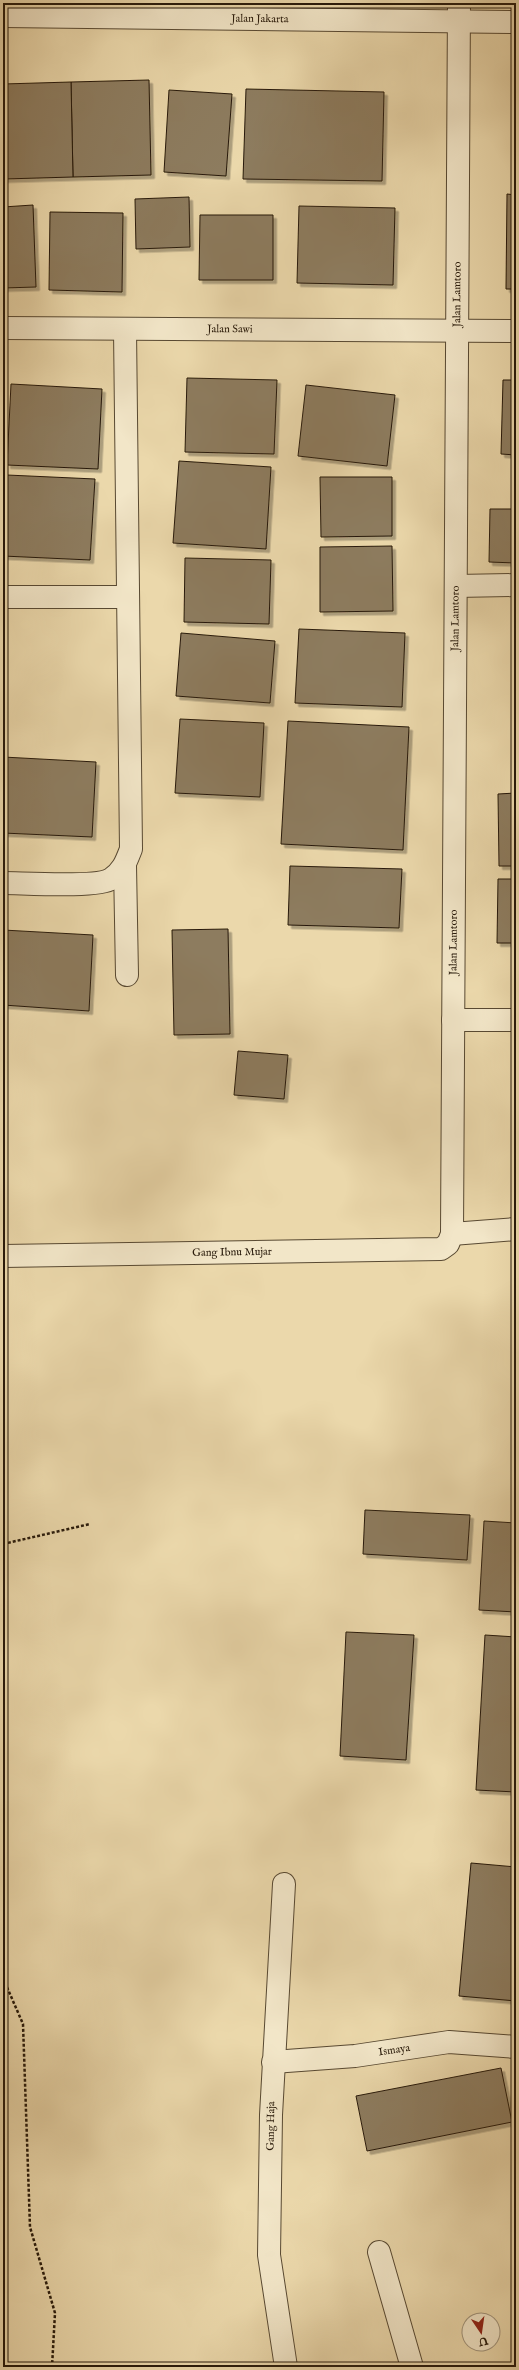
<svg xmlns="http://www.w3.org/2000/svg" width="519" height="2370" font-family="'IM FELL English',serif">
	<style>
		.building { fill: #8d7c5e; stroke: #27190a; filter: url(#shadow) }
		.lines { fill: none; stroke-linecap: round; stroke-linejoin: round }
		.minor-casing { stroke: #584932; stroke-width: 24 }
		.path { stroke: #27190a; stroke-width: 2.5; stroke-dasharray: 3 2; stroke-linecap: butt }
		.minor { stroke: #f2e6c8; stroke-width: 22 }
		.labels { text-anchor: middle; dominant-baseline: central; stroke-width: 3; stroke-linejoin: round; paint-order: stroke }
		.street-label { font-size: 11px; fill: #27190a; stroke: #f2e6c8 }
	</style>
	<defs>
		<filter id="shadow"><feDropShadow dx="3.5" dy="3.5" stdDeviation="0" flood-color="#0004"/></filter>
	</defs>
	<rect width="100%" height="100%" fill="#ebd8ab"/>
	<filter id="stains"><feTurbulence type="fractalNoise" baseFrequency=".005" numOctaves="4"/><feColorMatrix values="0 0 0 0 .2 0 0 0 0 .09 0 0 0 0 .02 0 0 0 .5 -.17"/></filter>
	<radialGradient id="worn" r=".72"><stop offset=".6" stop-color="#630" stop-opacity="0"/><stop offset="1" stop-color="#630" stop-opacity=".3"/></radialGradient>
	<!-- building -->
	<g class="building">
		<path d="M149,80l2,95 -78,2 -2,-95z"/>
		<path d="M71,82l2,95 -69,2 -1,-95z"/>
		<path d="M246,89l138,3 -2,89 -139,-2z"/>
		<path d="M169,90l63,4 -6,82 -62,-4z"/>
		<path d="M507,194l9,1v94h-10z"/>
		<path d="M189,197l1,50 -54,2 -1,-50z"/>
		<path d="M33,205l3,82 -33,1v-81z"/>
		<path d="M299,206l96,2 -2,77 -96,-2z"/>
		<path d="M50,212l73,1 -1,79 -73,-2z"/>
		<path d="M200,215h73v65h-74z"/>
		<path d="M187,378l90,2 -3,74 -89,-2z"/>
		<path d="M503,380h13v75l-15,-1z"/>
		<path d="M11,384l91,5 -4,80 -91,-4z"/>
		<path d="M306,385l89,10 -8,71 -89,-10z"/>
		<path d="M179,461l92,6 -5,82 -93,-6z"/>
		<path d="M7,475l88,4 -5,81 -87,-4z"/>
		<path d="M320,477h72v59l-71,1z"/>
		<path d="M490,509h26v54l-27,-1z"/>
		<path d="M392,546l1,65 -73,1v-65z"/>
		<path d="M185,558l86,2 -2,64 -85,-2z"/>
		<path d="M513,625h3v73h-2z"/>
		<path d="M299,629l106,4 -3,74 -107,-4z"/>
		<path d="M181,633l94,8 -5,62 -94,-7z"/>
		<path d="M180,719l84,4 -4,74 -85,-4z"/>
		<rect x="512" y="720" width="4" height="62"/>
		<path d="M288,721l121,6 -6,123 -122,-6z"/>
		<path d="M3,757l93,5 -4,75 -89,-4z"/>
		<path d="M516,793v73h-17l-1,-72z"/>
		<path d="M290,866l112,3 -3,59 -111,-3z"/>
		<path d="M498,879h18v64h-19z"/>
		<path d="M228,929l2,105 -56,1 -2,-105z"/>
		<path d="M3,930l90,5 -4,76 -86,-6z"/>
		<path d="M238,1051l50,4 -4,44 -50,-4z"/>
		<path d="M365,1510l105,5 -3,45 -104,-6z"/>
		<path d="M484,1521l32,2v89l-37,-2z"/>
		<path d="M346,1632l68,3 -8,125 -66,-4z"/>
		<path d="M485,1635l31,2v155l-40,-2z"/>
		<path d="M471,1863l45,4v134l-57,-5z"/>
		<path d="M501,2068l11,54 -145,29 -11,-55z"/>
	</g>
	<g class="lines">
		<!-- minor casing -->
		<g class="minor-casing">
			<g id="minor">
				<path id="s1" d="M3,16l513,6"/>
				<path id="s2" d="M3,328l513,3"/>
				<path d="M456,586l60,-1"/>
				<path d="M3,597h125"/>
				<path d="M125,866l2,109"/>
				<path d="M3,883c20,0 94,5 108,-4 12,-8 15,-17 20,-30l-6,-519"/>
				<path d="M453,1020h63"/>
				<path d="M452,1234l64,-5"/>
				<path id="s3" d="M3,1256l438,-7 7,-5 4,-10 7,-1231"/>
				<path d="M284,1884l-13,231 -2,140 17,112"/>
				<path id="s4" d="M273,2062l82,-6 94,-14 67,5"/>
				<path d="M379,2252l33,115"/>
			</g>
		</g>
		<!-- path -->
		<g class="path">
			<path d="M3,1544l87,-20"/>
			<path d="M3,1978l20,46 7,203 25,86 -3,54"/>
		</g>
		<!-- minor -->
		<use href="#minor" class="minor"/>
	</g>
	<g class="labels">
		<!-- street labels -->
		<g class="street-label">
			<text stroke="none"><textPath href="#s1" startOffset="257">Jalan Jakarta</textPath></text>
			<text stroke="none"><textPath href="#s3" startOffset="1397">Jalan Lamtoro</textPath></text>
			<text stroke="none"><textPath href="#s2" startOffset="227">Jalan Sawi</textPath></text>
			<text stroke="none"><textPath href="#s3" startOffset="1073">Jalan Lamtoro</textPath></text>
			<text stroke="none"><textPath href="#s3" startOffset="749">Jalan Lamtoro</textPath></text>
			<text stroke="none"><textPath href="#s3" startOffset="229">Gang Ibnu Mujar</textPath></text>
			<text stroke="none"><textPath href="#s4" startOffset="122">Ismaya</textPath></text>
			<text transform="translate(271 2126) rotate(-89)">Gang Haja</text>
		</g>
	</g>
	<!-- margin -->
	<rect width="519" height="2370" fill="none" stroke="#ebd8ab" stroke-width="16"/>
	<rect x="4" y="4" width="511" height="2362" fill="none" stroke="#27190a" stroke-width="2"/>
	<rect x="8" y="8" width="503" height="2354" fill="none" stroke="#27190a"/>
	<!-- north arrow -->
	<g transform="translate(481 2332) rotate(167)"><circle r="19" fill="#f2e6c8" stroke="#a1947c"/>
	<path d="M0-3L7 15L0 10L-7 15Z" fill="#8f2418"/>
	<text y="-6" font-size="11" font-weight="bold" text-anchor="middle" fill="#27190a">U</text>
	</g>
	<rect width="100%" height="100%" filter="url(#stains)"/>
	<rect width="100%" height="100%" fill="url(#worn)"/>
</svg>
